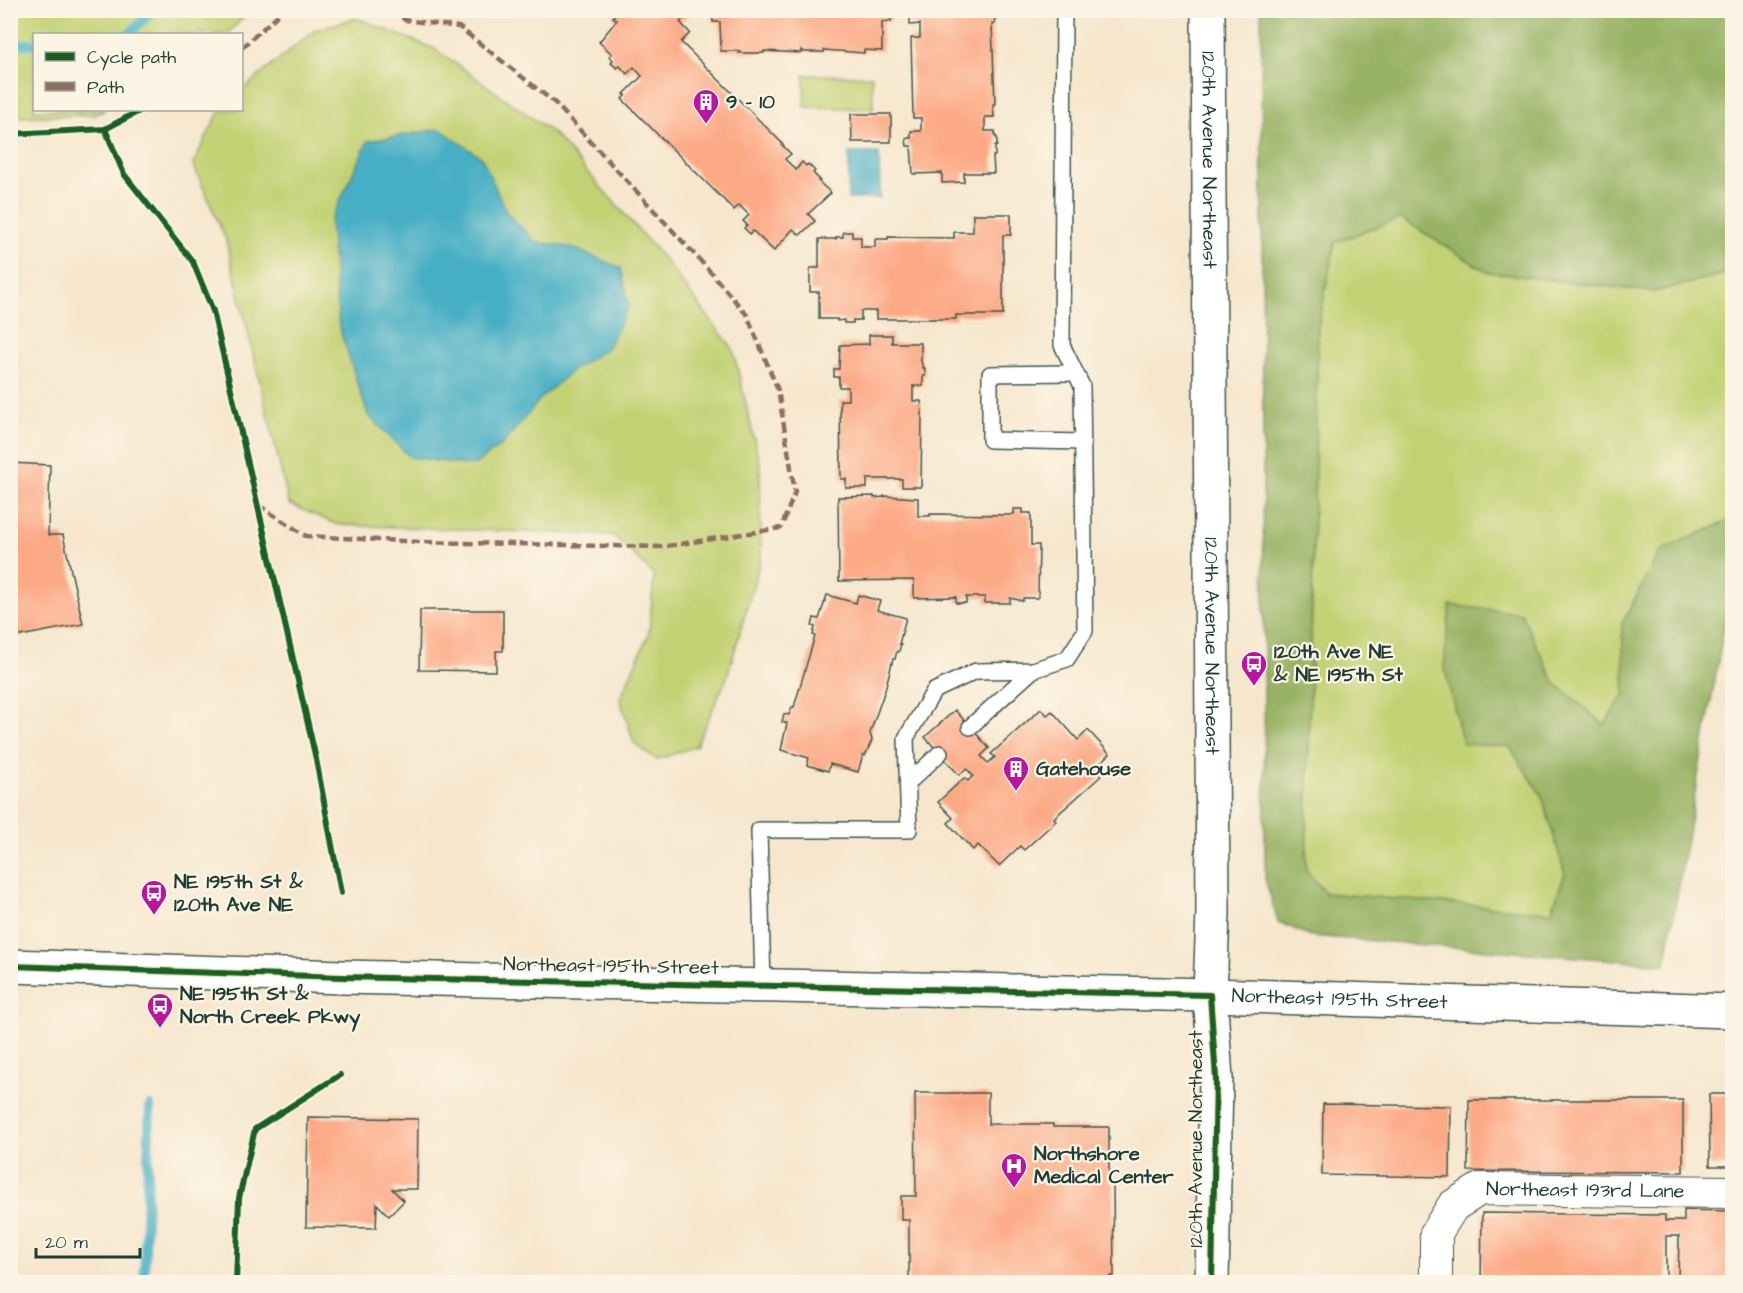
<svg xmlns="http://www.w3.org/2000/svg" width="1743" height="1293" font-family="'Architects Daughter',sans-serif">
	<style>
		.green { fill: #c2d173; stroke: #708754; stroke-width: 1.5 }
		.forest { fill: #99b365; stroke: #5c784c; stroke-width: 1.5 }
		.water { fill: #46afc5; stroke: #32767c; stroke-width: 1.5 }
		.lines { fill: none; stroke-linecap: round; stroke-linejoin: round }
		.stream { stroke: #46afc5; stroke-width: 10 }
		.building { fill: #fca985 }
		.lane-casing { stroke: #3f564b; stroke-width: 18 }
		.street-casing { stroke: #3f564b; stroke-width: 34 }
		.secondary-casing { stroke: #3f564b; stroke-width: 36 }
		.path { stroke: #3f564b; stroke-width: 4; stroke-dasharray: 4.5 4.5; stroke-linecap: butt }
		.lane { stroke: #fff; stroke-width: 15 }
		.street { stroke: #fff; stroke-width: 32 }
		.secondary { stroke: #fff; stroke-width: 33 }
		.quiet { stroke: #8d6e63; stroke-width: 4.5; stroke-dasharray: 9 4.5; stroke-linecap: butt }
		.cycleway-casing { stroke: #fcf5e5; stroke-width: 10 }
		.cycleway { stroke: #1b5e20; stroke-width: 6 }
		.labels { text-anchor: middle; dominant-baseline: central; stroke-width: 4.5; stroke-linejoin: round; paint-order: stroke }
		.poi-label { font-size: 20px; font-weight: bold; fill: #1f3d34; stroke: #fcf5e5; text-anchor: start }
		.street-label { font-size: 20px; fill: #1f3d34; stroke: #fcf5e5 }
	</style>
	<rect width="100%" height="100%" fill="#fcf5e5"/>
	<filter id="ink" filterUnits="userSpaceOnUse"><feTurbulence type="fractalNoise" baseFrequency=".0167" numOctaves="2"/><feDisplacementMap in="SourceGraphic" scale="12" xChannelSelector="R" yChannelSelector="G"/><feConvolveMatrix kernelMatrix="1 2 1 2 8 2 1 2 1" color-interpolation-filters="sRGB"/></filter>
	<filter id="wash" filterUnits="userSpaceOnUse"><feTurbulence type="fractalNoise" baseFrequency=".008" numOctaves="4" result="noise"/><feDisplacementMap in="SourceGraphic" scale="24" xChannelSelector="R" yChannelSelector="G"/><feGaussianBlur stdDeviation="1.35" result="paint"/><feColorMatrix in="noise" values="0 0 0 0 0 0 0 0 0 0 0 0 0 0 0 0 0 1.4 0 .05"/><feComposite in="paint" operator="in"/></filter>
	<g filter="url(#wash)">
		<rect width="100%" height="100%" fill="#f6e6cd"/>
		<!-- green -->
		<g class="green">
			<path d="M10,11l1,-1 239,1 -23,23h-193v76h71l-10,5 -84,2z"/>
			<path d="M356,18l79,31 118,84 111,126 69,90 27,115 1,95 -34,118 -31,69 -39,14 -23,-17 -14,-44 29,-66 5,-58 -41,-40 -275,-10 -49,-21 -63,-264 -33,-76 27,-54h22v-20l73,-60z"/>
			<path d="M804,75l68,1 1,33 -68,-2z"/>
			<path d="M1401,218l86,54 167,20 78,-20v247l-72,32 -38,73 3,70 -21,31 -50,-43 -33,-69 -11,134 32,49 23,78 -14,38 -226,-19 -19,-23 12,-543 17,-85z"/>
		</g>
		<!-- forest -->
		<path class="forest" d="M1261,11h471v261l-78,20 -167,-20 -86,-54 -66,24 -17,85 -12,543 19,23 226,19 14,-38 -23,-78 -32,-49 -47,-3 -19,-78 6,-61 71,8 33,69 50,43 21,-31 -3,-70 38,-73 72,-32v63l-67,382 -354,-28 -33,-14 -13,-43z"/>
		<!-- water -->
		<g class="water">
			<path d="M440,129l42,29 25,55 29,29 34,5 51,21 8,37 -21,42 -34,22 -33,29 -38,46 -30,22 -63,-9 -42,-42 -29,-88 -9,-105 38,-81z"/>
			<path d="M849,153h30l1,45 -32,1z"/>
		</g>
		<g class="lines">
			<!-- stream -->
			<g class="stream">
				<path d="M129,34l24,-24"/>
				<path d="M10,44h24"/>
				<path d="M144,1282l6,-176"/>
			</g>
		</g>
		<g id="blocks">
			<!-- building -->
			<g class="building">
				<path d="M618,10h66l4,5 -8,7 10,11 -9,9 102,102 -1,1 9,9 -6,5 11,11 6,-8 4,4 2,-2 7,7 -2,2 7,7 -2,1 13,12 -23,21 7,7 -15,14 -7,-6 -19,22 -21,-20 -3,3 -6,-6 3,-3 -4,-4 6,-6 -10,-10 -5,5 -112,-111 4,-4 -2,-1 18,-18 -8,-9 -7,7 -7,-8 -3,2 -6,-5 2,-3 -4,-4 3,-2 -13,-12 18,-22 -4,-3z"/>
				<path d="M712,10h179v11l-9,1v29l-18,-1v3l-40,-3v2h-21l-2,-2v3l-37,-2v2h-25l1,-2h-19l-1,-29h-7z"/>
				<path d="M905,10h91l1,3h-3l1,11h-3l3,80h-2l1,13h-9v14h10v6h2v9h-2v10h-2l1,17h-30v9l-22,1v-10l-29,1 -2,-28h-4l-1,-8h5v-7h10v-13h-8l-2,-80h9v-14l-10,1v-11h-5z"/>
				<path d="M851,114h40v28h-39z"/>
				<path d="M973,214h38v21h-8v80h-47v4h-80v-8h-15v9h-8v3h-9v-3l-7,1v-2h-18v-27h-9v-24h9v-29h17v-2h7v-5h9v5h9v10h14v-8h13v-2l66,1v-6h19z"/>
				<path d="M869,335h23v8h29v18l2,7h2v8h-2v10h-10v15h8l1,12 -1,74h-19v-8h-35v9h-21v-9h-5l-1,-79h8v-13h-9v-10h-5v-8h5l1,-24 29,-1z"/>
				<path d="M10,463l40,2 -2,70h15l20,89 -73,14z"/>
				<path d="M874,496v2l10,-1v-1l34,2v18h12v-2l79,1 5,-1v-5h9v4h8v32h8l-1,53h-15v3l-13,-3v5h-25v-6h-19v6h-10v-6l-42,1v-18l-75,1 -1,-84z"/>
				<path d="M827,595l29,8 2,-8 22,6 -3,9 29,8 -7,26h2l-2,8 -2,-1 -2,8h-2l-8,31 -15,43 2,7 -7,16 -2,-1 -5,17 -28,-8 -2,7 -21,-6 2,-7 -28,-8 6,-27 -5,-1 2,-8 5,1 3,-8h2l21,-71 -2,-1 2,-8 -3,-1 2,-8 5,1z"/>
				<path d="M420,610h83v41h-7v20l-77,-1z"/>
				<path d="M1041,709l6,6 5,-4 26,29 10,-10 22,24 -15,14 6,8 -47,42 2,3 -32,29 -4,-4 -21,20 -21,-21 -5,5 -25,-27 5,-5 -15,-16 26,-24 4,3 5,-5 -6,-7 -8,6 -34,-38 30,-27 34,38 -8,8 7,7 7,-6 -4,-3z"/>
				<path d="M915,1093h73v31h65v3h56v55h4l1,94h-4v6h-201v-62h-8v-24h15z"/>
				<path d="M1709,1094h23v72h-22z"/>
				<path d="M1469,1100h214v72l-215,-1z"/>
				<path d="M1323,1104l128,2 -1,71 -128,-2z"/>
				<path d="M308,1117l110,2 -1,70h-25l12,12 -15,15 -12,-12 -1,24 -70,-1z"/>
				<path d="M1684,1210l48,1v71h-54l1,-46h-13v46h-185l1,-69 183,2v6h19z"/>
			</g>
		</g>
	</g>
	<g filter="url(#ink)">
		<use href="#blocks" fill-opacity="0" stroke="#3f564b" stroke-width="1.5"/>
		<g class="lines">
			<!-- lane casing -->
			<g class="lane-casing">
				<g id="lane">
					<path d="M1075,373l-85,1v66l93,2"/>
					<path d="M970,727l63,-57"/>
					<path d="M908,783l32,-30"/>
					<path d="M763,986l-4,-156h150l-3,-92 28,-47 42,-20 57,-1 34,-11 18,-28 -3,-245 -20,-41 2,-335"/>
				</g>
			</g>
			<!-- street casing -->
			<g class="street-casing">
				<g id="street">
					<path id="s1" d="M1436,1282v-49l17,-27 27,-17 252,3"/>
				</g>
			</g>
			<!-- secondary casing -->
			<g class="secondary-casing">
				<g id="secondary">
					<path id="s2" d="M1208,10l5,902 -3,83 6,83 -4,204"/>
					<path id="s3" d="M10,966l332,11 868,18 522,16"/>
				</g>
			</g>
			<!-- path -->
			<path class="path" d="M10,1267l10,15"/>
			<!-- lane -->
			<use href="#lane" class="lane"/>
			<!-- street -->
			<use href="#street" class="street"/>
			<!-- secondary -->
			<use href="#secondary" class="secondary"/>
			<!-- quiet -->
			<g class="quiet">
				<path d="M242,48l41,-38"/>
				<path d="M258,505l48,31 113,6 242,5 120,-19 14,-36 -17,-102 -31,-75 -40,-47 -152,-165 -96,-76 -54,-7 -11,-10"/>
			</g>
			<!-- cycleway casing -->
			<g class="cycleway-casing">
				<g id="cycleway">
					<path d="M105,129l19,45 69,88 20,49 103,448 25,134"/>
					<path d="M10,134l95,-5 36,-19"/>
					<path d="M10,966l332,11 868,18 6,83 -4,204"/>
					<path d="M236,1282l3,-84 16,-69 85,-54"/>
				</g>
			</g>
			<!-- cycleway -->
			<use href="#cycleway" class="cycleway"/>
		</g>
	</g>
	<!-- icons -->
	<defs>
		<g id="building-pin" transform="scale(1.35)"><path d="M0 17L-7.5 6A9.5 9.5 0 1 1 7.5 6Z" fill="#b5179e" stroke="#fcf5e5"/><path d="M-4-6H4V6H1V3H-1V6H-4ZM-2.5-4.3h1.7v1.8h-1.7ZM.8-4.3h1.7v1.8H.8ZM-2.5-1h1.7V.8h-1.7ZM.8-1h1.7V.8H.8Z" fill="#fff"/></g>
		<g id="bus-pin" transform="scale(1.35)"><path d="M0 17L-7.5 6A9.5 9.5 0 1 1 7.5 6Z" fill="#b5179e" stroke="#fcf5e5"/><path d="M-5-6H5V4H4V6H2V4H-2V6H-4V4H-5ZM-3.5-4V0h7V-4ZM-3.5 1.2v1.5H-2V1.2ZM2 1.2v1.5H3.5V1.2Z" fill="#fff"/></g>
		<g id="hospital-pin" transform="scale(1.35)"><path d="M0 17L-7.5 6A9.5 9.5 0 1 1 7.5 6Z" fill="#b5179e" stroke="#fcf5e5"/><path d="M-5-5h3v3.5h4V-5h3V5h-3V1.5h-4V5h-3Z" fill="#fff"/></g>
	</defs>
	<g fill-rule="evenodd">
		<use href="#building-pin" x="706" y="102"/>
		<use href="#bus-pin" x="1254" y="664"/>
		<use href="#building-pin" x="1016" y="769"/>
		<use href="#bus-pin" x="154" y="893"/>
		<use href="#bus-pin" x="160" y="1006"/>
		<use href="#hospital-pin" x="1014" y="1166"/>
	</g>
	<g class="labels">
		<!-- poi labels -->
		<g class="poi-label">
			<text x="726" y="102">9 - 10</text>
			<text x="1274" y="652">120th Ave NE<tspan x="1274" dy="23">&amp; NE 195th St</tspan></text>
			<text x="1036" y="769">Gatehouse</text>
			<text x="174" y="882">NE 195th St &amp;<tspan x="174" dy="23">120th Ave NE</tspan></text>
			<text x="180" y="994">NE 195th St &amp;<tspan x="180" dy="23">North Creek Pkwy</tspan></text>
			<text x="1034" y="1154">Northshore<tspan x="1034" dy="23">Medical Center</tspan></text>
		</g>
		<!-- street labels -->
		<g class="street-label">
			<text stroke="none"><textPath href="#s2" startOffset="150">120th Avenue Northeast</textPath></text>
			<text stroke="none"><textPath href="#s2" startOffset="636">120th Avenue Northeast</textPath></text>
			<text transform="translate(611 966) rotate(1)">Northeast 195th Street</text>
			<text stroke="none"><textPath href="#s3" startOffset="1330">Northeast 195th Street</textPath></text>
			<text transform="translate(1196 1139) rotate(-90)">120th Avenue Northeast</text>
			<text stroke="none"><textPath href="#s1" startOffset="218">Northeast 193rd Lane</textPath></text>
		</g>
	</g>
	<!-- margin -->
	<rect width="1743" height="1293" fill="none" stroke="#fcf5e5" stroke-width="36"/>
	<!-- legend -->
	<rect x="33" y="33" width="210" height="78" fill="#fcf5e5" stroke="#a4ab9e" stroke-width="1.5"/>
	<rect x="45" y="52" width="30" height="9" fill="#1b5e20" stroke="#a4ab9e" stroke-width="1.5"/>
	<text x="87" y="63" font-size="18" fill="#1f3d34">Cycle path</text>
	<rect x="45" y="82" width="30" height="9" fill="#8d6e63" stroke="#a4ab9e" stroke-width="1.5"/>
	<text x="87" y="93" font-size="18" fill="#1f3d34">Path</text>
	<!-- scale -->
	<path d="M36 1248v9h104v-9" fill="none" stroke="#1f3d34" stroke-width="3"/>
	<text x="45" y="1248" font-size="18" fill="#1f3d34" stroke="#fcf5e5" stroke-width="4.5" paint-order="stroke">20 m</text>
</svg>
